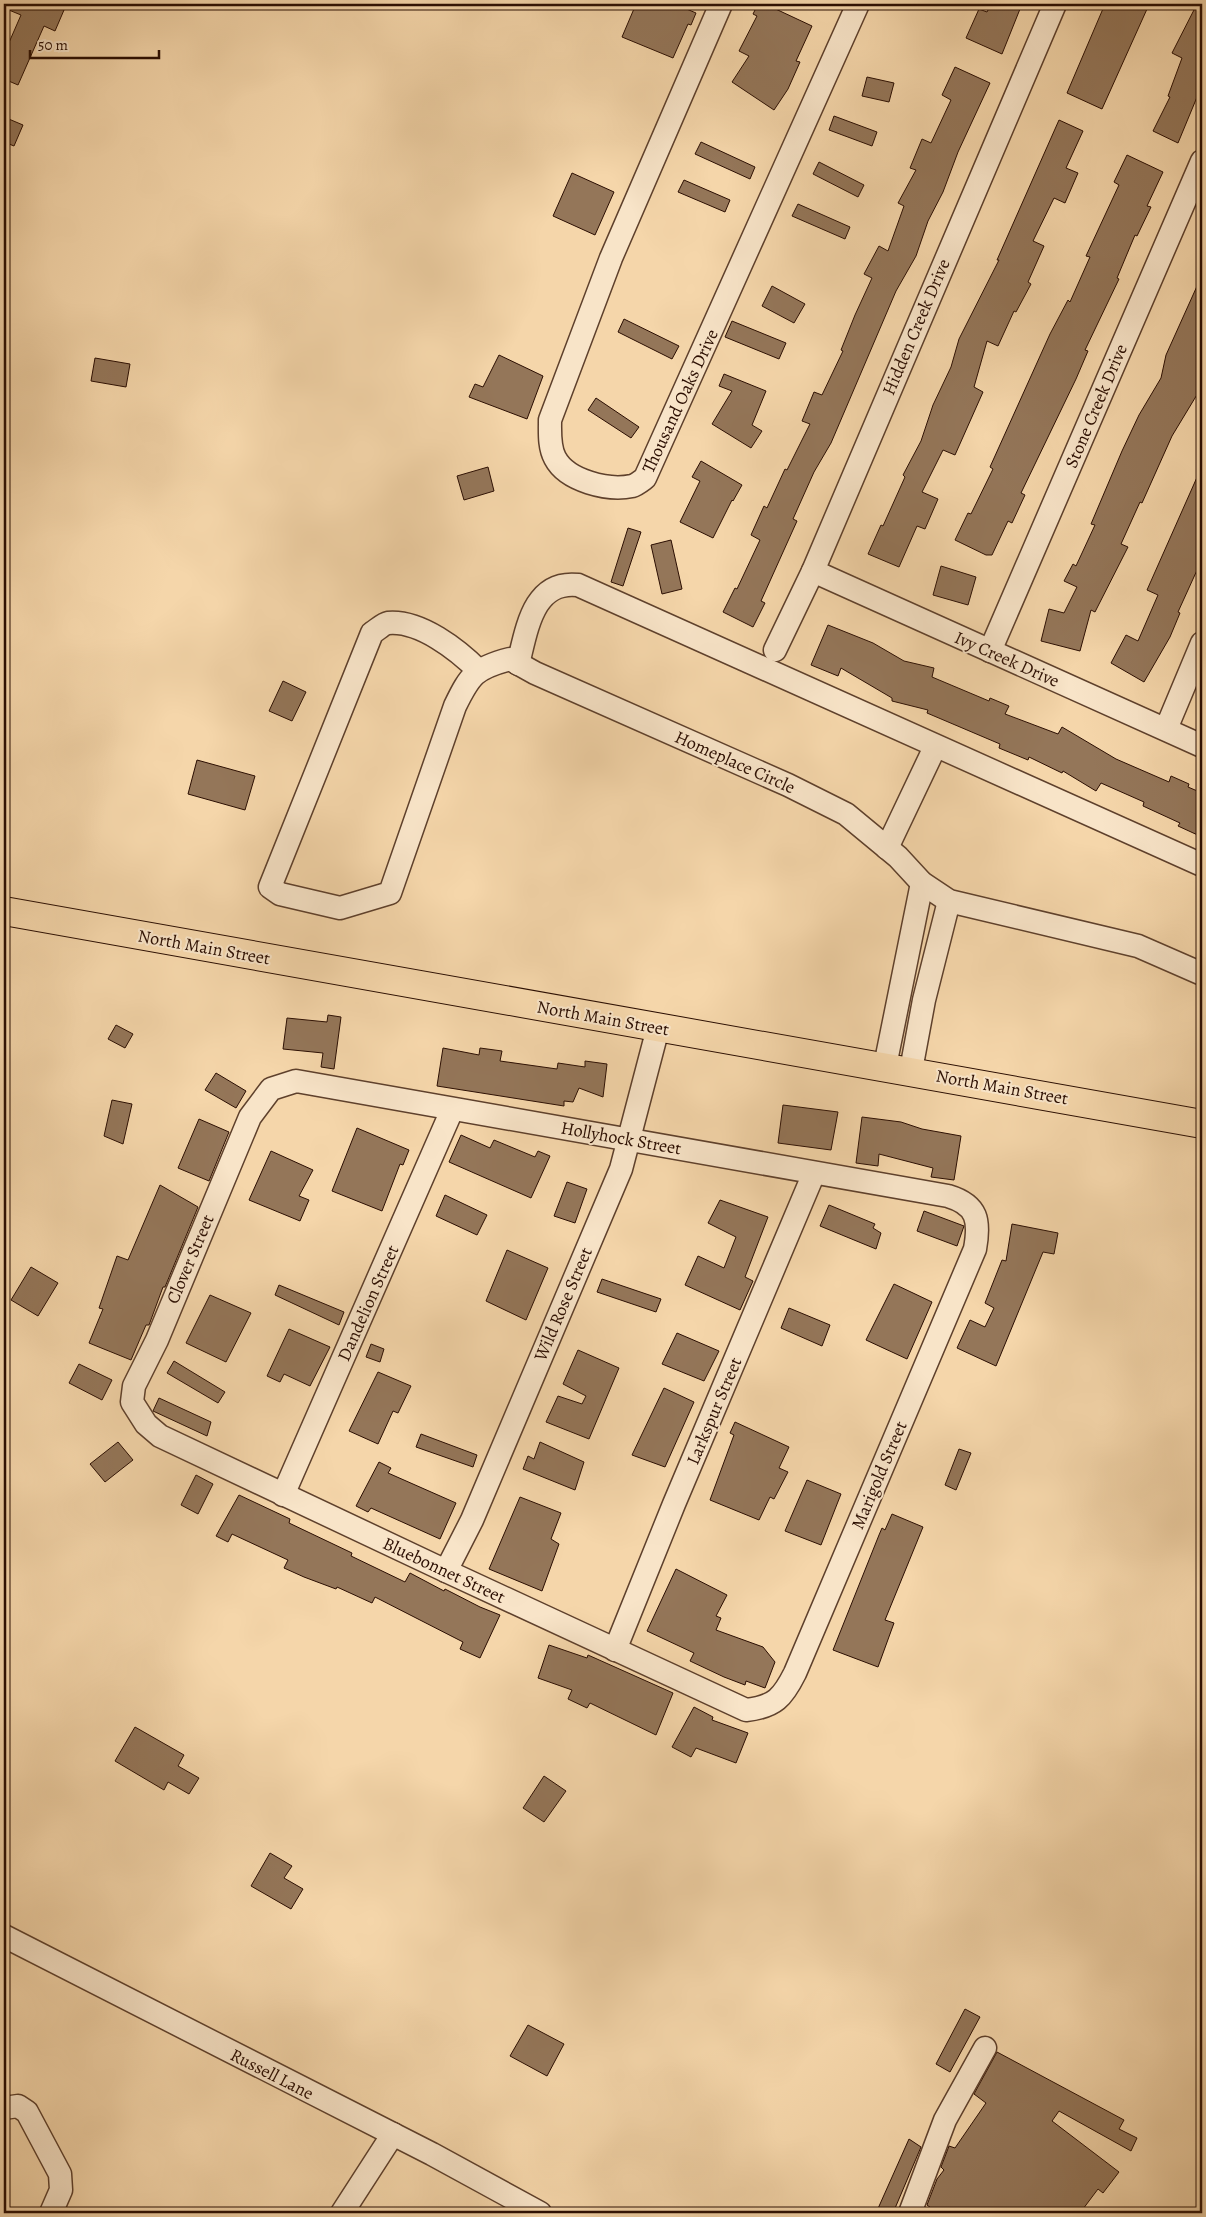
<svg xmlns="http://www.w3.org/2000/svg" width="1206" height="2217" font-family="Alegreya,serif">
	<style>
		.building { fill: #947659; stroke: #2b0e02 }
		.lines { fill: none; stroke-linecap: round; stroke-linejoin: round }
		.minor-casing { stroke: #5e402c; stroke-width: 25 }
		.major-casing { stroke: #2b0e02; stroke-width: 30 }
		.minor { stroke: #f8e4c8; stroke-width: 22 }
		.major { stroke: #f5d6aa; stroke-width: 28 }
		.labels { text-anchor: middle; dominant-baseline: central; stroke-width: 4; stroke-linejoin: round; paint-order: stroke }
		.street-label { font-size: 18px; fill: #2b0e02; stroke: #f8e4c8 }
	</style>
	<rect width="100%" height="100%" fill="#f5d6aa"/>
	<filter id="stains"><feTurbulence type="fractalNoise" baseFrequency=".004" numOctaves="4"/><feColorMatrix values="0 0 0 0 .2 0 0 0 0 .09 0 0 0 0 .02 0 0 0 .5 -.17"/></filter>
	<radialGradient id="worn" r=".72"><stop offset=".6" stop-color="#630" stop-opacity="0"/><stop offset="1" stop-color="#630" stop-opacity=".3"/></radialGradient>
	<!-- building -->
	<g class="building">
		<path d="M4,4h45l15,6 -9,21 -11,-5 -26,59 -14,-6v-25l17,-39 -17,-7z"/>
		<path d="M636,4h39l21,9 -5,12 -3,-1 -15,34 -51,-21z"/>
		<path d="M758,4h7l47,22 -16,35 4,1 -12,27 -14,21 -42,-28 17,-26 -10,-5 18,-35 -4,-2z"/>
		<path d="M991,4h31l-20,50 -36,-16 13,-29 8,3z"/>
		<path d="M1105,4h30l12,5 -45,100 -35,-16z"/>
		<path d="M1197,4h5v81l-24,58 -25,-12 17,-34 -2,-1 14,-38 -10,-5z"/>
		<path d="M955,67l35,16 -32,69 -15,40 -15,29 -12,35 -20,35 -65,152 -17,29 -21,47 4,2 -36,80 4,2 -12,24 -30,-15 12,-24 2,1 23,-49 -9,-5 13,-29 3,2 18,-39 2,1 23,-46 -8,-3 12,-29 8,3 21,-44 -2,-1 14,-35 17,-37 -8,-4 15,-28 9,5 16,-45 -6,-3 18,-33 -6,-2 12,-29 9,4 20,-43 -9,-5z"/>
		<path d="M867,77l27,6 -5,19 -27,-6z"/>
		<path d="M834,116l43,16 -5,14 -43,-16z"/>
		<path d="M4,117l19,8 -9,21 -10,-4z"/>
		<path d="M1059,120l24,11 -17,37 12,5 -13,30 -11,-5 -21,43 11,5 -16,36 3,2 -15,28 -2,-1 -16,35 -11,-5 -13,46 9,5 -28,63 -12,-5 -21,42 16,7 -13,30 -8,-3 -18,41 -31,-13 13,-29 2,1 22,-49 -2,-2 18,-34 12,-36 18,-38 8,-28 40,-79h-2z"/>
		<path d="M701,142l54,25 -5,12 -55,-25z"/>
		<path d="M1127,155l36,17 -16,34 4,1 -14,29 -2,-1 -18,43 2,1 -34,71 3,1 -12,28 -55,114 4,2 -13,28 -4,-2 -16,34h-6l-31,-15 13,-27 3,1 22,-45 -3,-2 60,-133 18,-34 2,2 20,-45 -4,-1 33,-71 -5,-3z"/>
		<path d="M819,162l45,23 -6,12 -45,-23z"/>
		<path d="M572,173l42,19 -19,43 -42,-19z"/>
		<path d="M684,180l46,20 -5,12 -47,-20z"/>
		<path d="M798,204l52,23 -5,12 -53,-23z"/>
		<path d="M1202,275v94l-4,24 -26,43 -30,67 -2,-1 -19,42 7,3 -33,65 -4,-2 -11,41 -39,-10 8,-32 15,4 13,-26 -13,-6 9,-17 3,2 19,-41 -4,-1 31,-73 17,-36 22,-37 5,-23z"/>
		<path d="M772,286l33,18 -11,19 -32,-17z"/>
		<path d="M624,319l55,27 -7,13 -54,-27z"/>
		<path d="M732,321l54,22 -7,16 -54,-22z"/>
		<path d="M499,355l44,21 -16,43 -58,-22 6,-13 8,3z"/>
		<path d="M95,358l35,6 -4,23 -35,-6z"/>
		<path d="M724,374l42,17 -14,34 10,6 -11,17 -39,-24 20,-33 -13,-5z"/>
		<path d="M596,398l43,29 -8,11 -43,-28z"/>
		<path d="M701,461l41,24 -9,16 -1,-1 -19,38 -33,-16 20,-41 -8,-4z"/>
		<path d="M1202,466v104l-4,-2 -20,44 2,1 -10,24 -26,45 -33,-19 15,-28 12,6 20,-46 -11,-5z"/>
		<path d="M488,467l6,24 -30,9 -7,-24z"/>
		<path d="M628,528l13,4 -18,54 -12,-4z"/>
		<path d="M671,540l11,49 -20,5 -11,-49z"/>
		<path d="M941,566l35,11 -8,28 -35,-10z"/>
		<path d="M828,625l45,18 31,18 30,7 -2,9 57,24 1,-3 19,8 -4,8 53,20 4,-7 54,32 53,23 2,-6 18,8 -1,3 14,6v44l-24,-11 2,-3 -37,-17 1,-4 -43,-19 -5,8 -33,-20 -1,2 -33,-16 -1,3 -29,-12 1,-4 -73,-31 1,-3 -36,-9v-3l-51,-30 -3,8 -27,-11z"/>
		<path d="M283,681l23,11 -14,29 -23,-10z"/>
		<path d="M197,760l58,16 -10,34 -57,-16z"/>
		<path d="M328,1015l13,2 -7,52 -13,-2 2,-14 -40,-4 4,-31 40,4z"/>
		<path d="M116,1025l17,9 -8,14 -17,-9z"/>
		<path d="M443,1048l36,7 1,-7 22,3 -2,10 57,8 1,-6 27,4v-6l22,3 -4,33 -24,-9 -6,14 -9,-1v5l-127,-20z"/>
		<path d="M216,1073l30,18 -10,17 -31,-18z"/>
		<path d="M112,1100l20,4 -9,40 -19,-8z"/>
		<path d="M783,1105l55,7 -7,38 -53,-7z"/>
		<path d="M862,1117l39,5 21,7 39,7 -7,44 -23,-3 2,-9 -54,-14 -1,12 -22,-3z"/>
		<path d="M199,1119l30,13 -20,49 -31,-13z"/>
		<path d="M357,1128l52,22 -6,15 -3,-1 -18,47 -50,-20z"/>
		<path d="M461,1135l29,13 4,-8 41,17 3,-6 12,5 -19,42 -82,-36z"/>
		<path d="M271,1151l42,19 -14,26 10,4 -9,21 -51,-21z"/>
		<path d="M567,1182l20,7 -12,34 -21,-7z"/>
		<path d="M160,1185l38,22 -33,80h-2l-14,38h-3l-15,35 -42,-17 14,-34 -4,-1 18,-52 11,4z"/>
		<path d="M445,1195l42,20 -10,20 -41,-19z"/>
		<path d="M720,1200l48,17 -23,60 8,4 -13,29 -55,-25 13,-29 26,12 12,-31 -28,-14z"/>
		<path d="M829,1205l46,19 -2,4 8,5 -5,16 -56,-23z"/>
		<path d="M924,1211l40,15 -7,20 -40,-15z"/>
		<path d="M1012,1224l46,9 -4,21 -11,-2 -47,114 -39,-18 13,-28 15,7 9,-19 -9,-5 17,-43 4,1z"/>
		<path d="M507,1250l41,18 -22,52 -40,-19z"/>
		<path d="M31,1267l27,16 -20,33 -27,-16z"/>
		<path d="M602,1279l59,20 -5,13 -59,-20z"/>
		<path d="M894,1284l38,18 -25,57 -41,-19z"/>
		<path d="M279,1285l65,27 -5,13 -64,-30z"/>
		<path d="M210,1295l41,18 -25,49 -40,-19z"/>
		<path d="M789,1308l41,17 -8,21 -41,-18z"/>
		<path d="M289,1329l41,18 -20,39 -26,-12 -4,8 -13,-6z"/>
		<path d="M677,1333l42,18 -15,30 -42,-17z"/>
		<path d="M371,1344l13,5 -4,13 -14,-5z"/>
		<path d="M578,1350l41,18 -30,71 -43,-17 12,-26 24,8 4,-8 -23,-12z"/>
		<path d="M174,1361l51,31 -7,11 -51,-30z"/>
		<path d="M79,1364l33,16 -10,20 -33,-17z"/>
		<path d="M378,1372l33,14 -13,27 -5,-2 -15,33 -29,-13z"/>
		<path d="M664,1388l30,14 -29,65 -33,-12z"/>
		<path d="M159,1398l52,24 -4,14 -54,-25z"/>
		<path d="M735,1422l54,25 -10,21 9,4 -14,27 -4,-2 -11,23 -49,-20 24,-65 -4,-2z"/>
		<path d="M421,1434l56,21 -4,12 -57,-20z"/>
		<path d="M118,1442l15,18 -28,22 -15,-18z"/>
		<path d="M540,1442l44,20 -9,28 -52,-21 5,-13 6,3z"/>
		<path d="M959,1449l12,4 -15,37 -11,-5z"/>
		<path d="M379,1462l12,6 -3,5 68,30 -16,36 -69,-31 -3,4 -12,-6z"/>
		<path d="M196,1475l17,9 -15,30 -17,-9z"/>
		<path d="M807,1480l34,14 -20,51 -36,-14z"/>
		<path d="M239,1495l51,24 -1,4 63,30 -1,3 54,26 5,-9 34,18 1,-2 35,18 20,8 -20,43 -20,-9 3,-7 -88,-45 -3,6 -35,-16 -1,2 -32,-12 -20,-9 4,-8 -56,-26 -4,8 -12,-6z"/>
		<path d="M520,1497l41,16 -10,26 8,5 -17,47 -53,-22z"/>
		<path d="M892,1514l31,13 -38,93 9,3 -16,44 -45,-17 46,-115 3,-7 3,2z"/>
		<path d="M676,1569l51,26 -11,21 5,2 -5,12 47,17 12,15 -10,26 -19,-7 -1,4 -21,-8 -34,-16 4,-8 -47,-22z"/>
		<path d="M549,1645l38,13 1,-3 85,38 -17,42 -66,-32 -3,5 -19,-9 4,-9 -34,-12z"/>
		<path d="M694,1707l19,10 -1,3 36,13 -12,30 -40,-15 -5,9 -19,-10z"/>
		<path d="M135,1727l49,28 -6,11 21,12 -10,16 -21,-12 -4,8 -49,-29z"/>
		<path d="M544,1776l22,15 -22,31 -21,-14z"/>
		<path d="M270,1853l22,13 -8,12 19,11 -12,20 -40,-23z"/>
		<path d="M965,2009l15,8 -30,55 -14,-8z"/>
		<path d="M528,2025l36,19 -17,32 -37,-20z"/>
		<path d="M997,2052l127,68 -5,9 18,9 -6,13 -72,-40 -7,10 67,51 -16,21 -5,-4 -18,24h-142l-11,-8 10,-26 7,-9 -3,-3 8,-21 6,2 31,-45 -12,-9z"/>
		<path d="M909,2139l12,8 -28,66h-17z"/>
	</g>
	<g class="lines">
		<!-- minor casing -->
		<g class="minor-casing">
			<g id="minor">
				<path d="M721,4l-110,254 -61,162c0,13 -1,27 5,38 12,23 53,33 77,28 4,-1 9,-5 13,-8l213,-474"/>
				<path d="M813,571l389,175"/>
				<path d="M775,650l38,-79 242,-567"/>
				<path d="M990,651l212,-490"/>
				<path d="M518,664c9,-35 15,-84 60,-79l624,280"/>
				<path d="M479,671c-21,-21 -59,-51 -91,-48 -5,1 -11,7 -16,10l-102,254 10,7 60,14 50,-15 65,-187c15,-31 20,-38 55,-47l25,14 253,112 58,29 52,43 24,26 27,18 189,45 64,28"/>
				<path d="M1166,729l36,-86"/>
				<path d="M887,848l48,-101"/>
				<path d="M885,1066l37,-183"/>
				<path d="M911,1070l13,-70 25,-99"/>
				<path d="M296,1081l652,115c30,9 32,25 27,53l-180,424c-12,24 -20,34 -49,37l-300,-139 -286,-135 -14,-12 -14,-22 2,-16 23,-46 93,-223 21,-28z"/>
				<path d="M283,1495l169,-385"/>
				<path d="M446,1571l26,-51 149,-351 37,-141"/>
				<path d="M615,1650l59,-146 140,-331"/>
				<path d="M4,1936l428,218 108,59"/>
				<path d="M4,2108l14,-2 9,6 33,62 1,16 -10,23"/>
				<path d="M342,2213l51,-79"/>
				<path d="M910,2213l35,-93 40,-72"/>
			</g>
		</g>
		<!-- major casing -->
		<g class="major-casing">
			<path id="major" d="M4,911l1198,213"/>
		</g>
		<!-- minor -->
		<use href="#minor" class="minor"/>
		<!-- major -->
		<use href="#major" class="major"/>
	</g>
	<g class="labels">
		<!-- street labels -->
		<g class="street-label">
			<text transform="translate(916 327) rotate(-67)">Hidden Creek Drive</text>
			<text transform="translate(680 401) rotate(-65)">Thousand Oaks Drive</text>
			<text transform="translate(1096 406) rotate(-67)">Stone Creek Drive</text>
			<text transform="translate(1007 659) rotate(24)">Ivy Creek Drive</text>
			<text transform="translate(735 762) rotate(24)">Homeplace Circle</text>
			<text transform="translate(204 947) rotate(10)">North Main Street</text>
			<text transform="translate(603 1018) rotate(10)">North Main Street</text>
			<text transform="translate(1002 1087) rotate(10)">North Main Street</text>
			<text transform="translate(621 1138) rotate(10)">Hollyhock Street</text>
			<text transform="translate(190 1259) rotate(-67)">Clover Street</text>
			<text transform="translate(368 1303) rotate(-66)">Dandelion Street</text>
			<text transform="translate(563 1304) rotate(-67)">Wild Rose Street</text>
			<text transform="translate(714 1411) rotate(-67)">Larkspur Street</text>
			<text transform="translate(879 1475) rotate(-67)">Marigold Street</text>
			<text transform="translate(444 1570) rotate(25)">Bluebonnet Street</text>
			<text transform="translate(272 2074) rotate(27)">Russell Lane</text>
		</g>
	</g>
	<!-- margin -->
	<rect width="1206" height="2217" fill="none" stroke="#f5d6aa" stroke-width="20"/>
	<rect x="5" y="5" width="1196" height="2207" fill="none" stroke="#2b0e02" stroke-width="2.5"/>
	<rect x="10" y="10" width="1186" height="2197" fill="none" stroke="#2b0e02"/>
	<!-- scale -->
	<path d="M30 50v8h129v-8" fill="none" stroke="#2b0e02" stroke-width="2.5"/>
	<text x="38" y="50" font-size="15" fill="#2b0e02" stroke="#f8e4c8" stroke-width="4" paint-order="stroke">50 m</text>
	<rect width="100%" height="100%" filter="url(#stains)"/>
	<rect width="100%" height="100%" fill="url(#worn)"/>
</svg>
